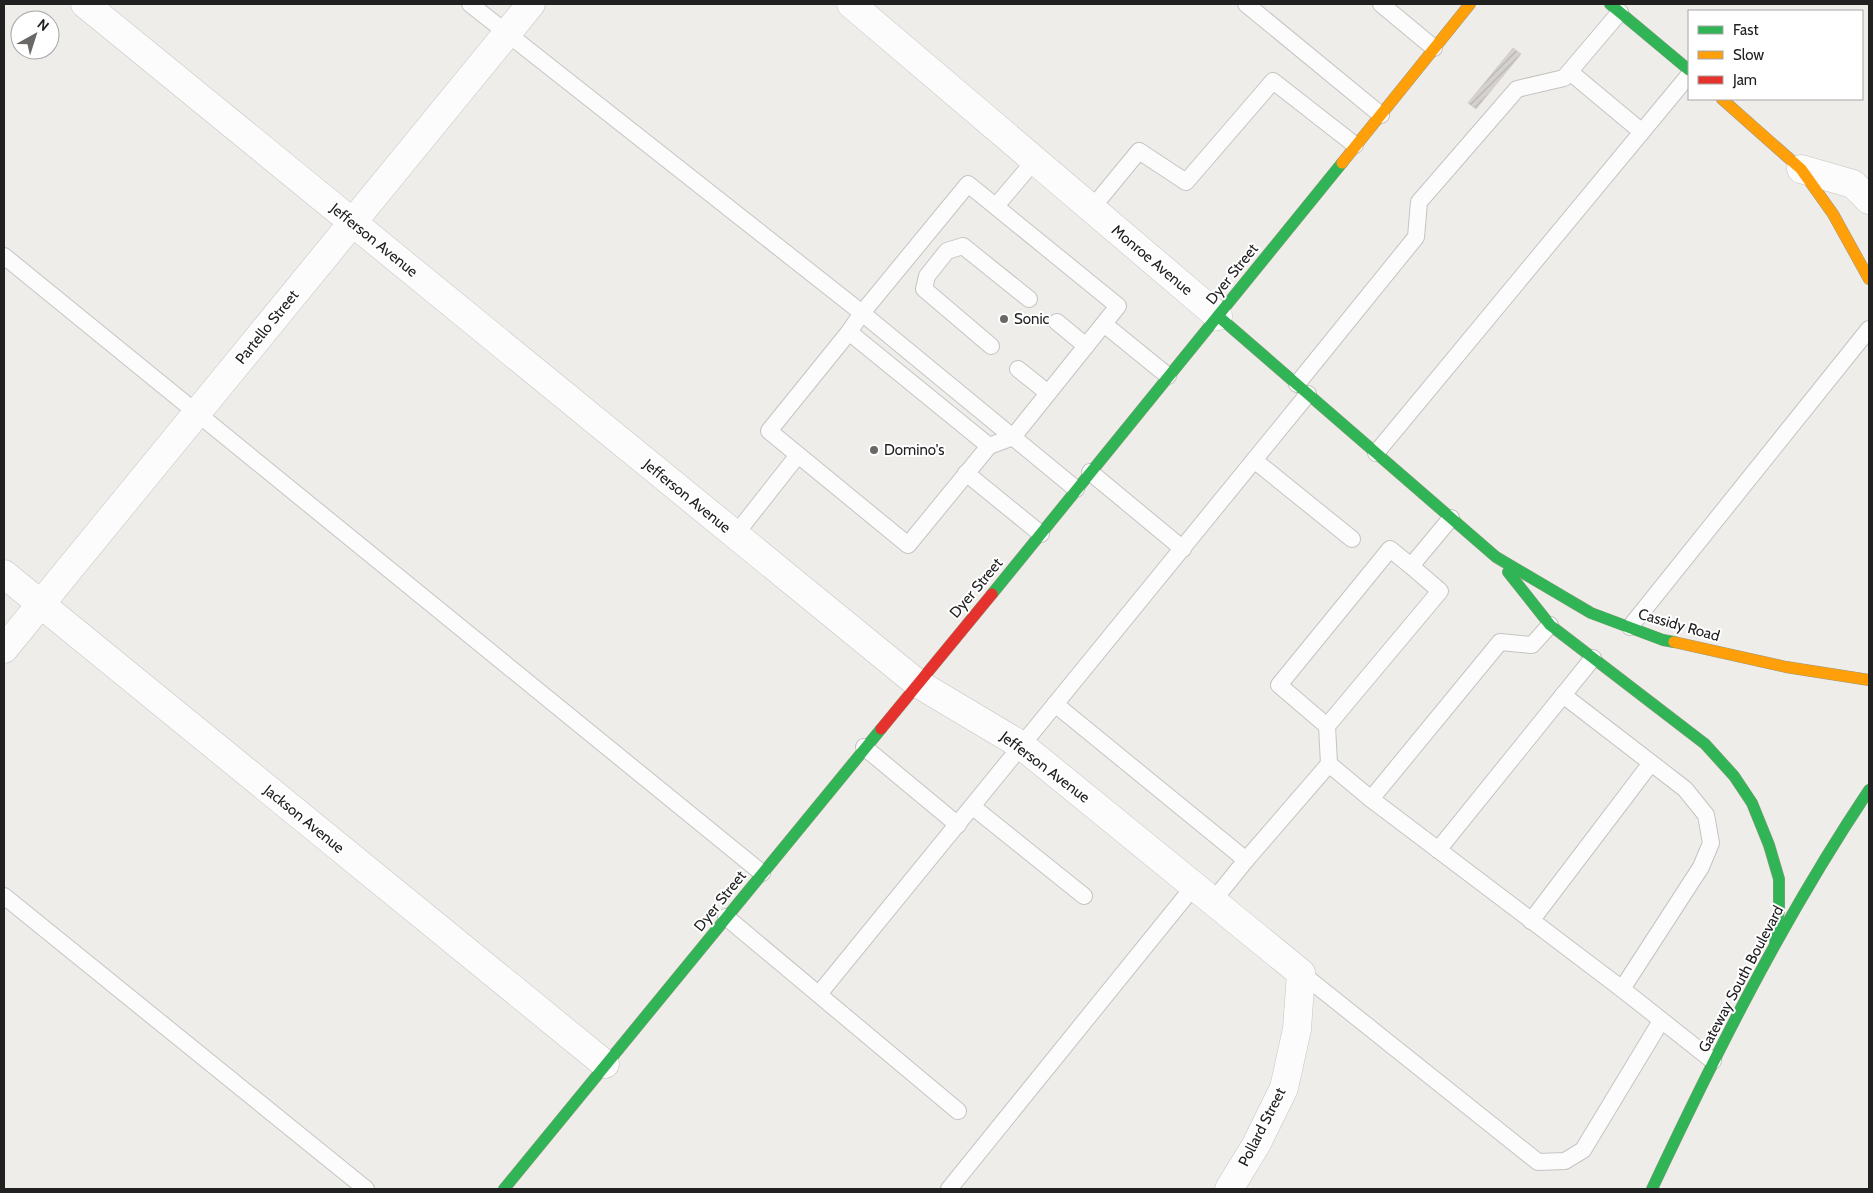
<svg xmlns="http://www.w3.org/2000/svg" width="1873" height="1193" font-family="Cabin,sans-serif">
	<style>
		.building { fill: url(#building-hatch); stroke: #d2cfcb }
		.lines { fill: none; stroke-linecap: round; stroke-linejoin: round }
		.lane-casing { stroke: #c5c4c2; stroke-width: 18 }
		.street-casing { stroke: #c5c4c2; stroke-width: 29 }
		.fast-casing { stroke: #989882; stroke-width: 12 }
		.slow-casing { stroke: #989882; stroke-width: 12 }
		.jam-casing { stroke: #989882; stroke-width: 12 }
		.lane { stroke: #fdfcfc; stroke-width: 16 }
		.street { stroke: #fdfcfc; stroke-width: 28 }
		.fast { stroke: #30b455; stroke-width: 11 }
		.slow { stroke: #ff9f0a; stroke-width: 11 }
		.jam { stroke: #e5322d; stroke-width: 11 }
		.poi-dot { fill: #696867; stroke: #fff; stroke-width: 2 }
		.labels { text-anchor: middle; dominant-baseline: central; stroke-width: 4; stroke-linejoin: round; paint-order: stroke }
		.street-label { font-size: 15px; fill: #212121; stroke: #fff }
		.poi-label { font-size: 15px; fill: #212121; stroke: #fff; text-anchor: start }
	</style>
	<defs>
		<pattern id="building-hatch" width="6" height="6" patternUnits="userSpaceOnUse" patternTransform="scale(1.25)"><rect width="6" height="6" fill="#d4d1cf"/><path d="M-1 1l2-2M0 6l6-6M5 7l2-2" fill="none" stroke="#b6b3b1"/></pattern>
	</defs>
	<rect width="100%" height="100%" fill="#efedea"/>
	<!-- building -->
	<path class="building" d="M1513,48l8,6 -45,55 -8,-6z"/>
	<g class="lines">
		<!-- lane casing -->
		<g class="lane-casing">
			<g id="lane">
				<path d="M470,4l392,309 214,176"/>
				<path d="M1246,4l135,111"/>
				<path d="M1381,4l53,44"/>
				<path d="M1570,72l72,60"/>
				<path d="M996,206l39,-46"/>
				<path d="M1092,208l47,-57 47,31 87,-101 82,64"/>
				<path d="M4,256l758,617"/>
				<path d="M1057,322l29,24"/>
				<path d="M1104,324l64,52"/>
				<path d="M849,332l13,-19 106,-129 150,122 -105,131 -24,9 -81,99 -139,-114 80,-99 140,114"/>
				<path d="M991,346l-67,-57 3,-13 20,-25 16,-5 66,53"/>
				<path d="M1018,369l30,24"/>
				<path d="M1297,384l119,-147 3,-35 98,-113 47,-11 56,-66"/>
				<path d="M1376,453l313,-378"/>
				<path d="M1254,460l98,79"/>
				<path d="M1090,472l93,77"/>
				<path d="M966,473l75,61"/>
				<path d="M735,535l63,-80"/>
				<path d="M1630,627l239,-298"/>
				<path d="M1563,695l122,94 21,26 5,28 -10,24 -79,122"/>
				<path d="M1055,704l191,156 83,-96 42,35 129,-157 32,3 18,-20"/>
				<path d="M1327,726l-48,-41 111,-136 21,17"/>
				<path d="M864,747l94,78"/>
				<path d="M1329,764l-2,-38 113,-135 -29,-25 40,-48"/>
				<path d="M1371,799l251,190 91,72"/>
				<path d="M973,807l111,89"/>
				<path d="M1438,850l155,-192"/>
				<path d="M4,896l362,293"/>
				<path d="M1213,901l33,-41"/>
				<path d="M726,917l232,194"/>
				<path d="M1531,921l120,-158"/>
				<path d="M1301,973l237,189 27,-1 18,-11 78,-129"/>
				<path d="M819,994l489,-600"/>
				<path d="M949,1189l245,-303"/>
			</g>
		</g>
		<!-- street casing -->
		<g class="street-casing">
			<g id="street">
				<path d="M85,4l832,679 104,62 280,228 -4,56 -13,59 -28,57 -27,44"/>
				<path d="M851,4l367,312"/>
				<path d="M1801,169l52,15 16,16"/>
				<path d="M4,574l601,490"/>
				<path d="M4,649l527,-645"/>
			</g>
		</g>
		<!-- fast casing -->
		<g class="fast-casing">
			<g id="fast">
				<path d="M1610,4l79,66"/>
				<path d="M1218,316l278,241 95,56 72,27 11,2"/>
				<path d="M1508,572l42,53 155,119 29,32 18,27 17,42 10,34v30l-4,34"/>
				<path d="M992,594l350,-431"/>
				<path d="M504,1189l377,-460"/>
				<path d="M1652,1189c65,-138 132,-272 217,-399"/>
			</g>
		</g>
		<!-- slow casing -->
		<g class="slow-casing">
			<g id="slow">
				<path d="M1722,99l79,70 32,45 36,65"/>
				<path d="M1342,163l128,-159"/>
				<path d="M1674,642l112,25 83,13"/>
			</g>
		</g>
		<!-- jam casing -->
		<g class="jam-casing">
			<path id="jam" d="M881,729l111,-135"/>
		</g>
		<!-- lane -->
		<use href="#lane" class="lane"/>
		<!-- street -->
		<use href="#street" class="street"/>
		<!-- fast -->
		<use href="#fast" class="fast"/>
		<!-- slow -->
		<use href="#slow" class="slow"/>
		<!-- jam -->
		<use href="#jam" class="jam"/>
	</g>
	<!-- markers -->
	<g class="poi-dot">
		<circle cx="1004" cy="319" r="5"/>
		<circle cx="874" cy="450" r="5"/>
	</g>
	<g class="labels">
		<!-- street labels -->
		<g class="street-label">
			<text transform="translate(374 240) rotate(39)">Jefferson Avenue</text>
			<text transform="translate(1152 260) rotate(40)">Monroe Avenue</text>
			<text transform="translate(1232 274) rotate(-51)">Dyer Street</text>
			<text transform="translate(267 327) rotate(-51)">Partello Street</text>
			<text transform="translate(687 496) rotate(39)">Jefferson Avenue</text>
			<text transform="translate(976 588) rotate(-50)">Dyer Street</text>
			<text transform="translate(1679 625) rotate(16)">Cassidy Road</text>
			<text transform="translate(1045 767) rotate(37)">Jefferson Avenue</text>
			<text transform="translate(304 819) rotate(39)">Jackson Avenue</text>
			<text transform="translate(720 901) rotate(-51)">Dyer Street</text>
			<text transform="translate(1741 979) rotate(-62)">Gateway South Boulevard</text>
			<text transform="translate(1262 1127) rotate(-63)">Pollard Street</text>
		</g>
		<!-- poi labels -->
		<g class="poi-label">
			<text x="1014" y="319">Sonic</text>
			<text x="884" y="450">Domino's</text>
		</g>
	</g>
	<!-- border -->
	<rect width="1873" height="1193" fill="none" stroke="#212121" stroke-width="10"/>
	<!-- legend -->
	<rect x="1688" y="10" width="175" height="90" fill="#ffffff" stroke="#a6a6a6"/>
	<rect x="1698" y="26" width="25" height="8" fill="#30b455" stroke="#a6a6a6"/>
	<text x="1733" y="35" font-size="15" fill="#212121">Fast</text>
	<rect x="1698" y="51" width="25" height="8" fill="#ff9f0a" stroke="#a6a6a6"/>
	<text x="1733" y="60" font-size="15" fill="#212121">Slow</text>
	<rect x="1698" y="76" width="25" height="8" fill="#e5322d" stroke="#a6a6a6"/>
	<text x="1733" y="85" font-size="15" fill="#212121">Jam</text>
	<!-- north arrow -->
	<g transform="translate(35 35) rotate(39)"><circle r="24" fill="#ffffff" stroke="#a6a6a6"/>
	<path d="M0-4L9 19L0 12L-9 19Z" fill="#696867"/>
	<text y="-8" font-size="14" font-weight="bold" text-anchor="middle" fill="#212121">N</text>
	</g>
</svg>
